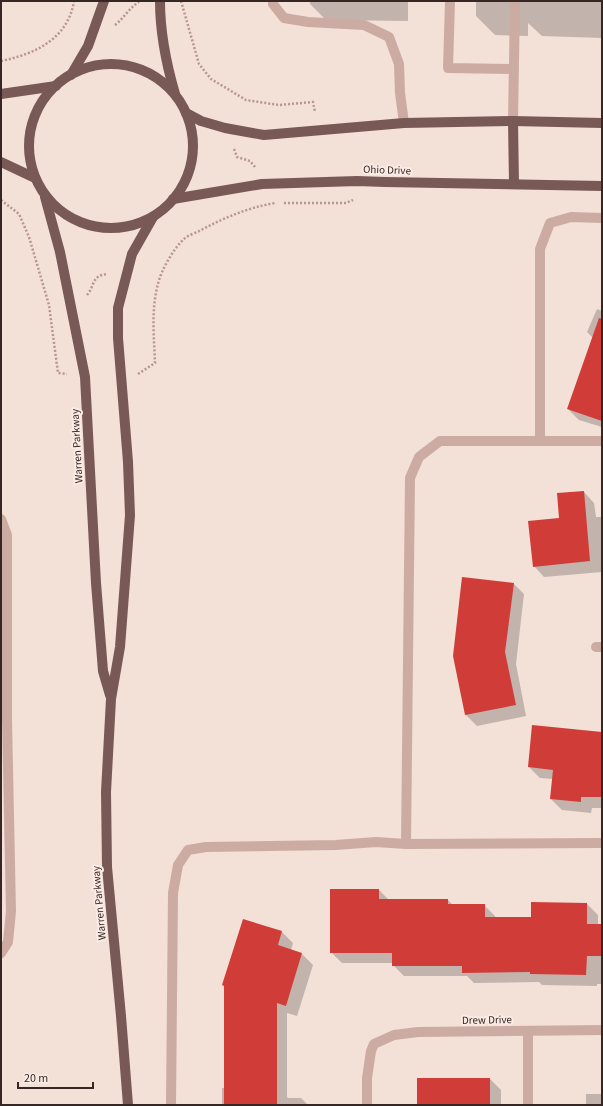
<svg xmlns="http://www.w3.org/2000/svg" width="603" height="1106" font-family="'Source Sans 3',sans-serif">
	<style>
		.shadow { fill: #0003 }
		.building { fill: #d03c38 }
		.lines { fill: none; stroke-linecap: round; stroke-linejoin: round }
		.path { stroke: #b8968c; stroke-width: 2.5; stroke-dasharray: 2 2; stroke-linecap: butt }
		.minor { stroke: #ccaca2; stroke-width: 10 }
		.major { stroke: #795955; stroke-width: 10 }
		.labels { text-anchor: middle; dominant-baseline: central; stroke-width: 4; stroke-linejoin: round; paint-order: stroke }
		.street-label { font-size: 11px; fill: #362725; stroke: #faebe4 }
	</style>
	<rect width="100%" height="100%" fill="#f3e0d7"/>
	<!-- shadow -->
	<g class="shadow">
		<path d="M310,1h98v20l-82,-1 -16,-16z"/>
		<path d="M476,1h126v37l-60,-2 -14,-13v13l-33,-1 -19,-19z"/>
		<path d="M597,309l5,2v116l-23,-7 -11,-11 25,-71 -6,-6z"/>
		<path d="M584,492l10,11 2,14h6v55l-58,5 -10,-11 26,-47z"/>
		<path d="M513,583l11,11 -8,70 10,52 -49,10 -11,-11 -12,-59z"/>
		<path d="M602,733v75h-10l-1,5 -29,-3 -11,-11 2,-20 -13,-1 -11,-11z"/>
		<path d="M379,890l10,10h59l5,5h31l11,11v2h37l55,-14 11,11v10h4v59h-5v2l-55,-1 -3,-3 -65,1 -7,-7h-63l-11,-11v-2h-51l-11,-11z"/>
		<path d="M244,920l38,12 11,11 -2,7 11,4 11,11 -16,51 -10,-3v84l1,1h13l7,7h-86v-17h3z"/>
		<path d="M490,1079l11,11v15h-83z"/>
		<rect x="586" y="1094" width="16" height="11"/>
	</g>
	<!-- building -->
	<g class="building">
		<path d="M599,318l3,1v102l-35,-12z"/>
		<path d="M584,491l6,70 -57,6 -5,-46 31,-3 -2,-25z"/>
		<path d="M462,577l52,6 -9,69 11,53 -51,10 -12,-59z"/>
		<path d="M532,725l70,7v65h-21v5l-31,-3 3,-29 -25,-3z"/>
		<path d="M330,889h49v10h69v5h37v13h46v-15l56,1v21h15v32h-15l-1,19 -56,-1v-2l-68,1v-7h-70v-13h-62z"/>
		<path d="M243,919l39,12 -4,14 24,8 -16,53 -9,-3v102h-53v-119l-2,-1z"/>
		<rect x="417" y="1078" width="73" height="27"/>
	</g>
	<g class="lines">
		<!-- path -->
		<g class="path">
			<path d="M181,1l18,63 12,15 35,21 33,5 34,-3 2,10"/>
			<path d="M115,25c9,-7 14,-17 24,-23"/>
			<path d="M1,61c34,-7 67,-22 73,-60"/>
			<path d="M234,149l3,8 13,4 5,6"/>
			<path d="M1,200l18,14 10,23 20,68 9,68 9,1"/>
			<path d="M284,203h62l7,-3"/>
			<path d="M87,295c8,-9 4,-20 21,-21"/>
			<path d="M138,374l17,-11c-1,-26 -4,-54 3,-79 3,-14 16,-36 26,-45 4,-4 12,-6 17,-9 25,-13 46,-22 74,-27"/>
		</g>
		<!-- minor -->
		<g class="minor">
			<path d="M273,1v3l11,14 24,4 56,3 25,12 10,27 1,29 4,30"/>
			<path d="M450,1l-2,67 66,1"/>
			<path d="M513,121l2,-120"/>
			<path d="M540,441v-192l10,-26 21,-6 31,1"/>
			<path d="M602,441h-162l-21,16 -9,21 -4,366 196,-1"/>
			<path d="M1,519l6,16v185l4,191 -3,31 -7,11"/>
			<path d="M596,647h6"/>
			<path d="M528,1031v74"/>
			<path d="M171,1105l2,-212 5,-28 10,-15 18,-3 130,-2 40,-3 30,2"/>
			<path d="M367,1105v-27l4,-27 3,-7 20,-9 24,-3 184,-2"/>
		</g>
		<!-- major -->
		<g class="major">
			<path d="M160,1c0,32 6,62 15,93"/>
			<circle cx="111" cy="146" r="82"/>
			<path d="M71,75l17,-29 16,-45"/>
			<path d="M1,94l55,-8"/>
			<path d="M186,113l15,8 24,7 39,7 140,-12 109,-2 89,2"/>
			<path d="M513,121l1,63"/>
			<path d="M1,162l34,16"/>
			<path d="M45,197l15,55 25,125 11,206 7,88 7,24"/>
			<path d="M173,199l89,-15 95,-3 28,1 217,4"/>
			<path d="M128,1105l-7,-89 -14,-149 -1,-75 5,-93 9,-52 10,-132 -2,-53 -10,-124v-30l14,-54 21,-37"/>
		</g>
	</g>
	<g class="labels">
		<!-- street labels -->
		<g class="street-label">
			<text transform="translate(387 170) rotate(2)">Ohio Drive</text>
			<text transform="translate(77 446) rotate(-93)">Warren Parkway</text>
			<text transform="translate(99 903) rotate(-95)">Warren Parkway</text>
			<text transform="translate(487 1020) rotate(-1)">Drew Drive</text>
		</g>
	</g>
	<!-- border -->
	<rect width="603" height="1106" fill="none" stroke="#362725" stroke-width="4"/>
	<!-- scale -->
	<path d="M18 1082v6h75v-6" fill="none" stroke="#362725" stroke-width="2"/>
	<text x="24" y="1082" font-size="12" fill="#362725" stroke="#faebe4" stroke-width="3" paint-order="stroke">20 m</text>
</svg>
